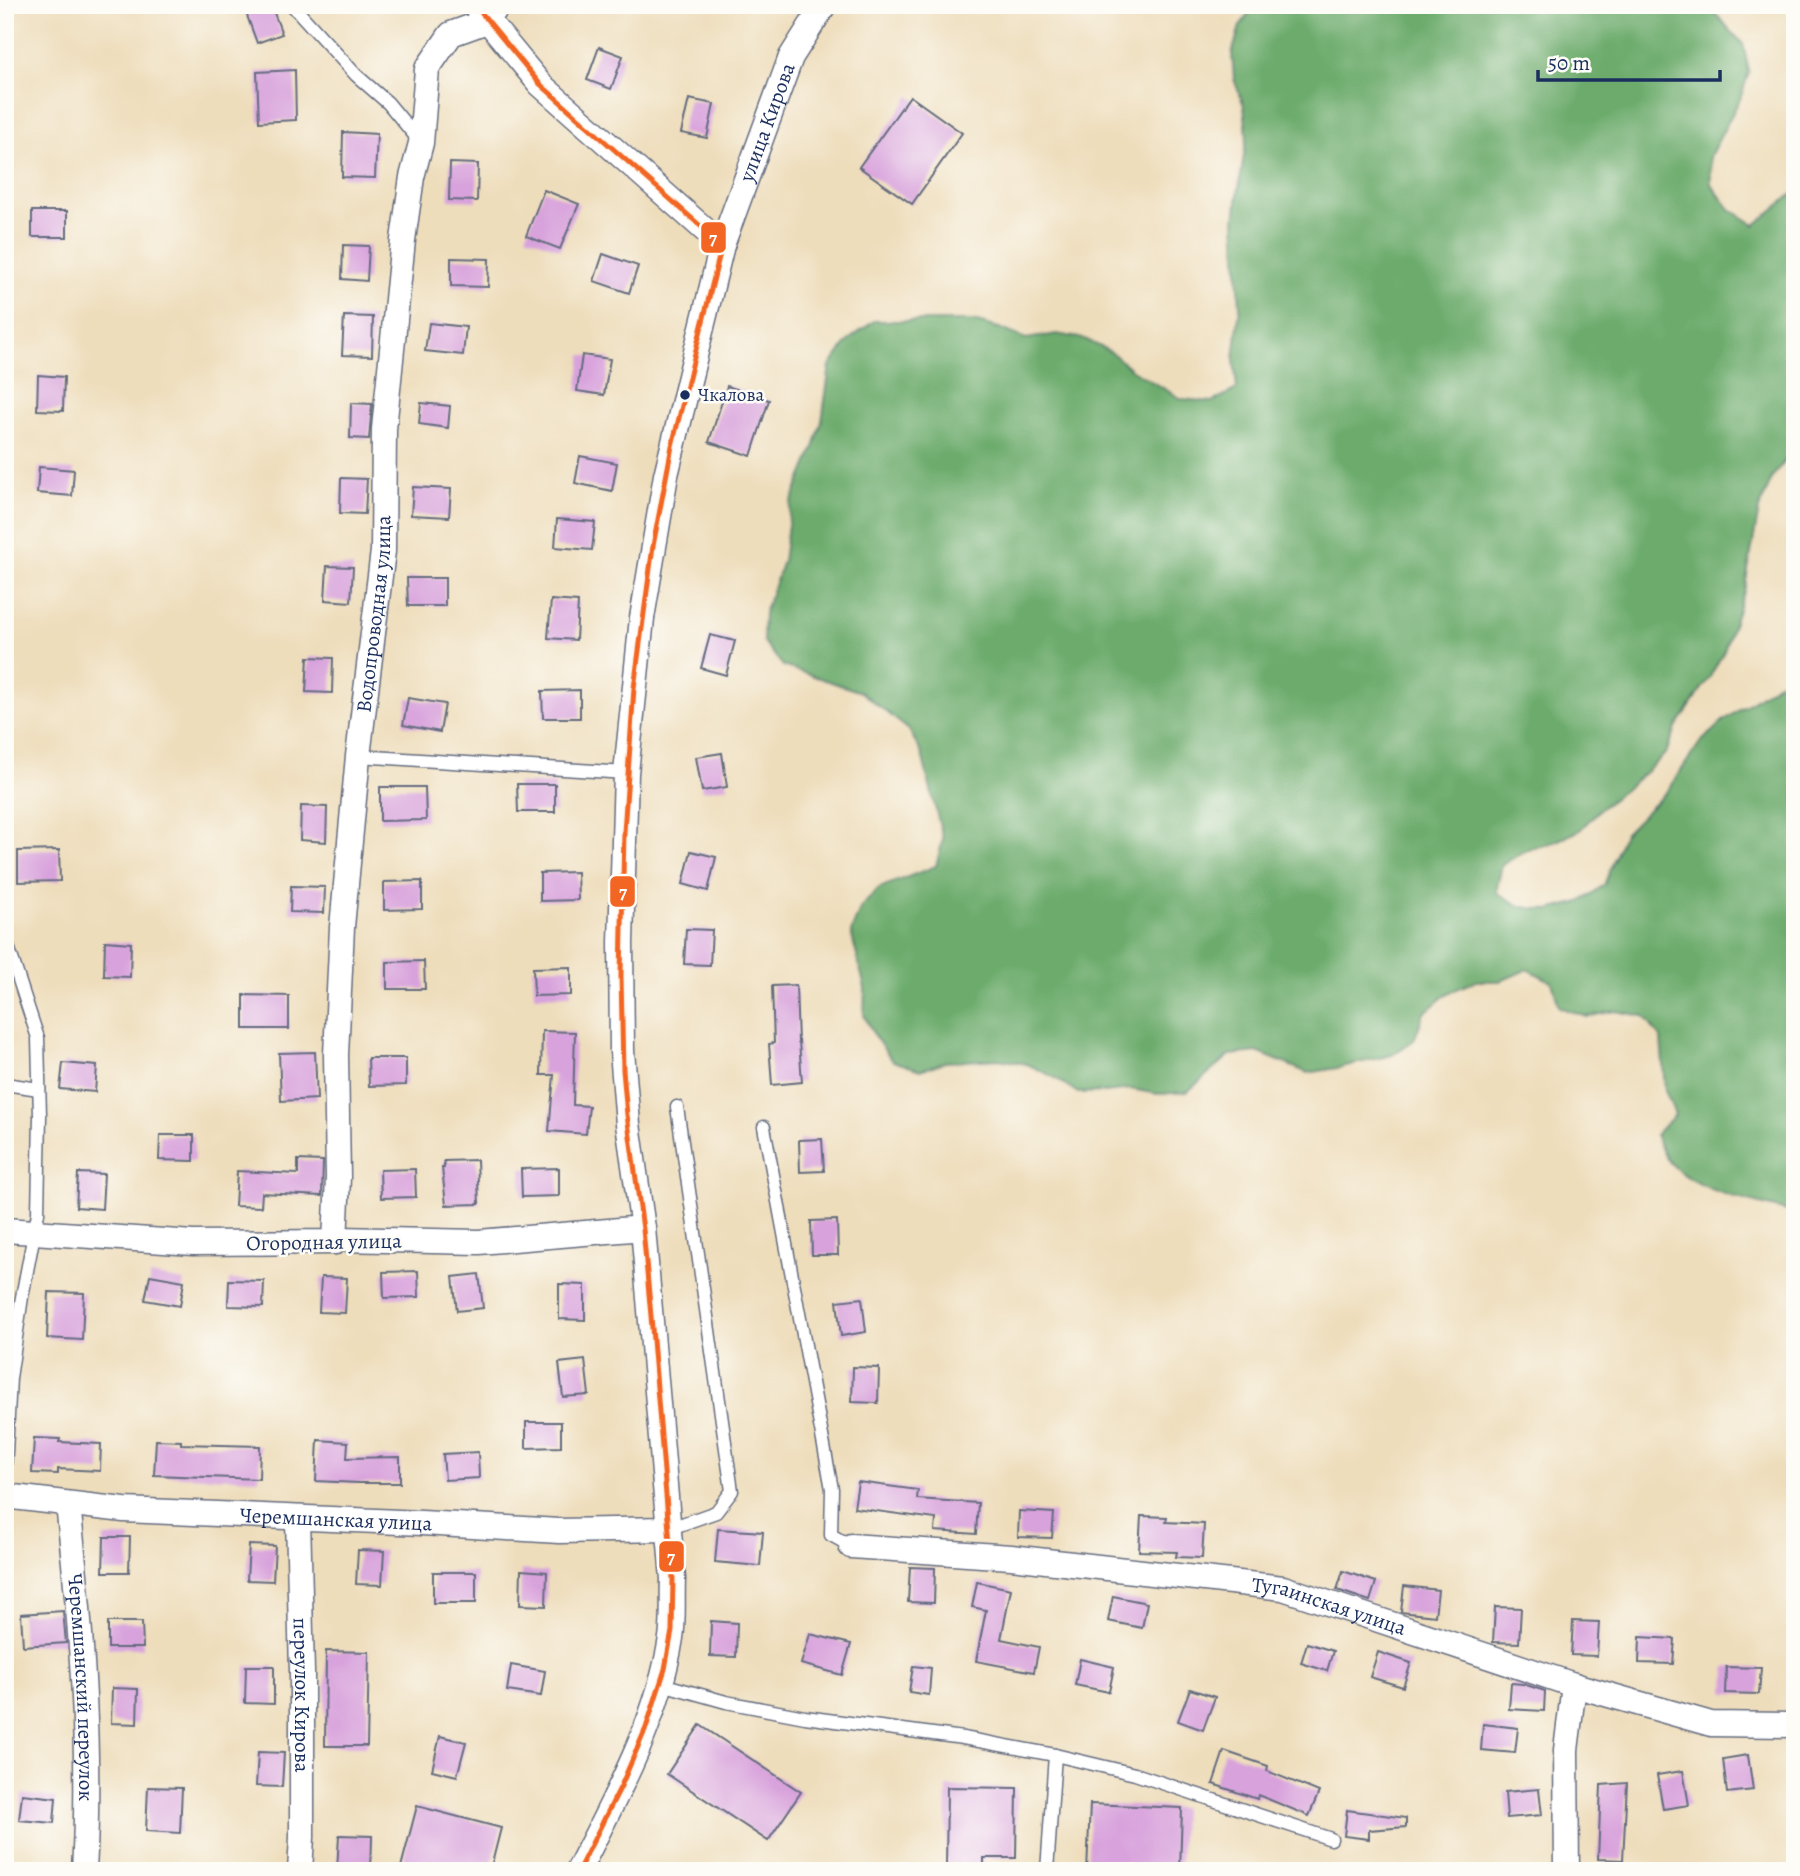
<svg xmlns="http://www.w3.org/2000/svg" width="1800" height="1876" font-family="Alegreya,serif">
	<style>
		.forest { fill: #6cab6c; stroke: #446d65; stroke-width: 2 }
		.building { fill: #d8a2dc }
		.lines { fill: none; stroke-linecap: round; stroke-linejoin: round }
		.service-casing { stroke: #656c7f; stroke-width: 15 }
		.minor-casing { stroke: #656c7f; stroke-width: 27 }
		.service { stroke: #fff; stroke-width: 12 }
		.minor { stroke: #fff; stroke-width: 24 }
		.bus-1-casing { stroke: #fdfcf7; stroke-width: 10 }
		.bus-1 { stroke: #f26522; stroke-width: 5 }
		.bus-dot { fill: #1b2f5e; stroke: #fdfcf7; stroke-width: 2.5 }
		.labels { text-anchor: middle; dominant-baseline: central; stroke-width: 5; stroke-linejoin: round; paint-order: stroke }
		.bus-label { font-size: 19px; fill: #1b2f5e; stroke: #fdfcf7; text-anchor: start }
		.street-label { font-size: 21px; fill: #1b2f5e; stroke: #fdfcf7 }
		.line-badge { stroke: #fdfcf7; stroke-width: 2.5 }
		.badge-label { font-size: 19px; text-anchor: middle; font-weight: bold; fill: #fff }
	</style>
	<rect width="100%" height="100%" fill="#fdfcf7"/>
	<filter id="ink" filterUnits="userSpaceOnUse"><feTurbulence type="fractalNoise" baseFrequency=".0143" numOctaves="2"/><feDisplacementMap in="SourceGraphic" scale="14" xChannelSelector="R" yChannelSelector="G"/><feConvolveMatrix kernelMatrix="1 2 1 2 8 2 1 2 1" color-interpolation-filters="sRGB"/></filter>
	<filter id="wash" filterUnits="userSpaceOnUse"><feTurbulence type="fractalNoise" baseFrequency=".00686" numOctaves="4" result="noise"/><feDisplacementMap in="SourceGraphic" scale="28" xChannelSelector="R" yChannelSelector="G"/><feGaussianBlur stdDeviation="1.57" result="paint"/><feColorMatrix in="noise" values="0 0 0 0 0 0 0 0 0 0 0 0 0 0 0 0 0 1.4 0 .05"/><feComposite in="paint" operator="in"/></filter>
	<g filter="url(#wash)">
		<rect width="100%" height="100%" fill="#edb"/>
		<!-- forest -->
		<path class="forest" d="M1255,5h444l11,3 33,36 6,28 -9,27 -30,57 1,28 19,25 25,16 40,-33v255l-23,31 -13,31 -15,83 -20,59 -13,24 -34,51 -11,27 -21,20 -46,37 -20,21 -25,11 -26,7 -26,16 -6,27 26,15 27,3 31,-8 24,-17 20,-51 42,-42 34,-49 23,-22 72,-49v541c-40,-11 -101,-20 -128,-54 -5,-7 -8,-17 -12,-24l20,-20 -10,-25 -4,-51 -17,-23 -29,-5 -28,6 -28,-10 -7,-25 -24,-13 -27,12h-26l-27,12 -24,20 -10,27 -22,15 -55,13 -29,5 -51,-21 -27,3 -43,37 -29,2 -28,-5 -25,3 -27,1 -26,-17 -25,-12 -28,-5 -54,3 -25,8 -27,-9 -18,-24 -11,-22 1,-27 -14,-56 10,-25 18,-19 57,-22 7,-27 -21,-85 -13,-24 -48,-38 -78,-26 -20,-25 1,-28 19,-52 8,-58 23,-55 8,-27 8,-55 20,-27 24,-18h99l26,7 27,11 31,-5 28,5 26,13 21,18 50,29 30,3 25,-13 -3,-30 6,-52 -5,-86 3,-27 9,-58 -3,-30 -10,-27 -2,-25 8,-28z"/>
		<g id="blocks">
			<!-- building -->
			<g class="building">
				<path d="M260,5h11l11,29 -25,9 -12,-33z"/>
				<path d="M599,47l24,9 -12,33 -24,-9z"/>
				<path d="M295,70l1,50 -37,2 -2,-50z"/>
				<path d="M910,96l52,37 -50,71 -53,-37z"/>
				<path d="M689,99l25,5 -7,34 -26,-5z"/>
				<path d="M343,132l34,2 -2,44 -33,-1z"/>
				<path d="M450,163l28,1 -1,37 -28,-1z"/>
				<path d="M544,190l35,14 -19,45 -34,-13z"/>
				<rect x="32" y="211" width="35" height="26"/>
				<path d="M343,245l26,1 -2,35 -25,-2z"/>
				<path d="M603,254l35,12 -9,27 -35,-12z"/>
				<path d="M451,258l38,1 -1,28 -37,-1z"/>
				<path d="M344,316l29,1 -1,39 -30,-1z"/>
				<path d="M429,323l37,4 -3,28 -38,-4z"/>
				<path d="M582,355l28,4 -6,36 -27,-4z"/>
				<path d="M38,375l26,2 -1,34 -26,-1z"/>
				<path d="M727,386l42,14 -18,56 -42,-14z"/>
				<path d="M351,403l21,1 -3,35 -19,-1z"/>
				<path d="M421,403l29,3 -2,22 -29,-4z"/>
				<path d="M580,456l37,7 -5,28 -37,-8z"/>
				<path d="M39,467l35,3 -2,26 -35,-3z"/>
				<path d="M341,478l26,1 -2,35 -25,-1z"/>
				<path d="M413,487l38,2 -2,28 -38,-2z"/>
				<path d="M557,519l38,3 -3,28 -37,-3z"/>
				<path d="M327,566l26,1 -2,35 -26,-2z"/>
				<path d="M407,578h38v28h-37z"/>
				<path d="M551,600l27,2 -2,38 -28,-2z"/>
				<path d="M710,635l25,6 -9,34 -25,-7z"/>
				<path d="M308,657l25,1 -1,35 -26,-1z"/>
				<path d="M580,690v28h-37l-1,-27z"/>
				<path d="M408,698l37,6 -5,28 -37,-7z"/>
				<path d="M722,753l5,34 -25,4 -6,-34z"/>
				<path d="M517,784h38v28h-37z"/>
				<path d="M380,787h45l1,33 -46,1z"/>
				<path d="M301,806l26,1 -1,35 -26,-2z"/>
				<path d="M59,850l1,31 -42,1v-31z"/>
				<path d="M691,851l25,6 -8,34 -25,-7z"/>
				<path d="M577,872l1,28 -38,1v-28z"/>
				<path d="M422,881v28l-38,1v-28z"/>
				<path d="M291,886l34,1 -1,26 -34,-1z"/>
				<path d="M686,929l26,1 -2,35 -26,-1z"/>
				<path d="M105,941l26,2 -1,34 -26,-1z"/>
				<path d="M424,961l1,28h-38v-27z"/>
				<path d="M571,967v28l-37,1 -1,-28z"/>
				<path d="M796,985l2,57 1,-1 3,41 -30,3 -3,-41 5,-1 -2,-57z"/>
				<path d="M244,995l45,1v33h-45z"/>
				<path d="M542,1031l33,1 -2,73 16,1 -3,28 -37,-3 5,-56h-13z"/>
				<path d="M315,1052l2,47 -36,2 -2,-48z"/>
				<path d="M368,1058h38v27l-37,1z"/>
				<path d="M63,1063l34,3 -2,26 -35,-3z"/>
				<path d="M160,1135h34v26l-35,-1z"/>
				<path d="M822,1139l2,32 -24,1 -1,-32z"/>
				<path d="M298,1160l25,1 -1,35 -60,-3 -1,14 -26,-1 2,-35 61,3z"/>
				<path d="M477,1160l2,44 -33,1 -4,-37h2v-7z"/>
				<path d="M559,1168v28l-37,1 -1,-28z"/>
				<path d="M415,1169l1,28 -35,1 -1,-28z"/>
				<path d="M78,1173l26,1 -2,35 -26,-2z"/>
				<path d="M837,1220l1,35h-26l-1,-34z"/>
				<path d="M418,1271l1,26 -35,1 -1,-26z"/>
				<path d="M479,1274l4,34 -26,3 -4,-34z"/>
				<path d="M150,1275l34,6 -4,25 -35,-6z"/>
				<path d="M321,1277l26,1 -2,35 -26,-1z"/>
				<path d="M229,1280l35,1 -1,26 -35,-1z"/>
				<path d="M559,1284l26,1v35l-26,-1z"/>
				<path d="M49,1292l35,1 -2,47 -35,-2z"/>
				<path d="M862,1298l4,34 -25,4 -4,-35z"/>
				<path d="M585,1360l4,35 -26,2 -4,-34z"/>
				<path d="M853,1367l26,1 -1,35 -26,-1z"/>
				<path d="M526,1422h35v25l-35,1z"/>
				<path d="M34,1438l26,1 -1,3 42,2 -1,27 -42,-2v5l-26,-1z"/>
				<path d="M156,1440l25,1v3l79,2 -1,33 -105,-4z"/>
				<path d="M318,1440l30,2 -1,16 53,-1v26h-41l-43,-2z"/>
				<path d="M478,1452l1,26 -34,2 -2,-26z"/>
				<path d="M858,1482l60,8 -1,9 61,4 -2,31 -41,-3 1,-12 -82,-11z"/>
				<path d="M1019,1511l35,2 -2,25 -34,-1z"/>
				<path d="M1141,1516l26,1 -1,5 38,2 -2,34 -26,-1 1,-5 -38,-1z"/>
				<path d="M718,1529l45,3 -3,34 -45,-4z"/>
				<path d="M104,1537h26l-1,35h-26z"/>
				<path d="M249,1545l26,1 -2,35 -26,-1z"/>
				<path d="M358,1550l26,1 -2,34 -26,-1z"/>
				<path d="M910,1567l25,1 -1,35 -26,-1z"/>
				<path d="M521,1570l26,2 -1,34 -26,-1z"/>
				<path d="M1343,1571l33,11 -6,19 -33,-11z"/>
				<rect x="433" y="1572" width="43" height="31"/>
				<path d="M977,1582l34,7 -10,50 38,8 -5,25 -58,-11 10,-51 -14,-3z"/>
				<path d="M1404,1586l34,4 -3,26 -34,-4z"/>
				<path d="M1113,1596l34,7 -5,25 -34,-7z"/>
				<path d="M1495,1607l26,1 -2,35 -26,-1z"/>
				<path d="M63,1611l3,32 -43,3 -2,-32z"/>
				<path d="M711,1621l26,2 -1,34 -26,-1z"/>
				<path d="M1573,1621l26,1 -2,34 -26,-1z"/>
				<path d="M108,1622h34l1,26h-35z"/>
				<path d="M810,1634l41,10 -9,31 -41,-11z"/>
				<path d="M1640,1637l35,2 -2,25 -34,-1z"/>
				<path d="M1307,1643l26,8 -6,20 -26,-8z"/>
				<path d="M326,1651l43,1 -2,94h-42z"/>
				<path d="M1378,1652l33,11 -8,24 -33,-10z"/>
				<path d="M1080,1659l34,8 -5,25 -34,-7z"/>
				<path d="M511,1665l34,6 -4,25 -34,-5z"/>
				<path d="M246,1666h28v38l-29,-1z"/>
				<path d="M913,1666l18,2 -2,27 -20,-3z"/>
				<path d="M1726,1667l35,1 -2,26 -34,-1z"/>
				<path d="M1511,1683l12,1 22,7 -1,20 -35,-2z"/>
				<path d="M112,1688l26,1 -1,35 -26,-1z"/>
				<path d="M1190,1689l25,8 -12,33 -25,-9z"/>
				<path d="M1483,1724l35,4 -3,25 -34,-3z"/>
				<path d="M700,1725l101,67 -33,49 -101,-67z"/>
				<path d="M440,1736l26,6 -9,34 -25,-6z"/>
				<path d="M1224,1751l44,15 -1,5 52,21 -10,24 -51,-21 -1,4 -44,-15z"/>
				<path d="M258,1752l26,1 -2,34 -26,-1z"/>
				<path d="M1748,1755l5,35 -26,3 -4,-34z"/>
				<path d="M1683,1771l6,34 -26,4 -6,-34z"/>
				<path d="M1627,1783l-4,77 -25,-1 3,-74z"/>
				<path d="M148,1787l34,1 -2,45 -34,-2z"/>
				<path d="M947,1787l70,1 -1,70h-32v13h-38z"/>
				<path d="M1539,1789l3,26 -35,3 -2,-26z"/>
				<path d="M22,1794l34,4 -2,25 -35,-3z"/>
				<path d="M1090,1804l92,4 -2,63h-93z"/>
				<path d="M417,1806l84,22 -11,43h-90z"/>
				<path d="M1347,1810l59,8v9l-37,3v9l-25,-3z"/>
				<path d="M339,1835l33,1 -1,35h-34z"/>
			</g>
		</g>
	</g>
	<g filter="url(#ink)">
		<use href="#blocks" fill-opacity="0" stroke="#656c7f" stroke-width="2"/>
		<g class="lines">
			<!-- service casing -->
			<g class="service-casing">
				<g id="service">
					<path d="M292,5l64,70 32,28 33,40"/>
					<path d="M358,756l268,17"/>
					<path d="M5,937l33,101 2,78 -2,97 -16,84 -12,81 -5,93"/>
					<path d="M5,1084l34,5"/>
					<path d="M764,1127l68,362 -1,46 20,11"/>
					<path d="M668,1529l48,-17 16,-21 -55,-384"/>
					<path d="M662,1684l64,18 79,15 158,21 92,17 80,19 196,65"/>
					<path d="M1047,1871l8,-116"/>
				</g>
			</g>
			<!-- minor casing -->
			<g class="minor-casing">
				<g id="minor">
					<path d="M475,5l65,79 182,161"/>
					<path d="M5,1230l188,13 142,-1 4,-3 140,3 164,-14"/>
					<path id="s1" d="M335,1242l3,-65 -2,-122 6,-128 16,-171 25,-205 1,-122 19,-189 9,-63 9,-34 6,-74 24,-35 36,-13 11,-16"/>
					<path id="s2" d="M5,1496l119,14 298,13 137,8 109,-2"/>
					<path id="s3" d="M68,1504c13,122 23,244 16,367"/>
					<path id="s4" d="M298,1518l4,154v165l-2,34"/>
					<path id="s5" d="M851,1546l160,11 272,31 291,97 137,39 84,1"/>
					<path id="s6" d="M578,1871c38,-75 80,-150 93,-233 3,-19 1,-39 2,-59l-30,-351 -15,-104 -6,-73 -1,-109 5,-169 16,-155 24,-143 56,-230 69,-188 33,-52"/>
					<path d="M1567,1871l-1,-121 8,-65"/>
				</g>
			</g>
			<!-- service -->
			<use href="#service" class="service"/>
			<!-- minor -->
			<use href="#minor" class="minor"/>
			<!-- bus-1 casing -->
			<g class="bus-1-casing">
				<path id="bus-1" d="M475,5l65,79 182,161 -50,201 -19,100 -19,142 -10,144 -3,143 2,95 4,45 16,114 8,87 22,263 -1,52 -7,38 -19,59 -25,58 -43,85"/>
			</g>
			<!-- bus-1 -->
			<use href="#bus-1" class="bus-1"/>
		</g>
	</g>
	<!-- markers -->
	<circle class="bus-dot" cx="685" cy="395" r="6"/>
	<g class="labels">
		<!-- bus labels -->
		<g class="bus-label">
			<text x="698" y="395">Чкалова</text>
		</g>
		<!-- street labels -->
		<g class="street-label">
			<text stroke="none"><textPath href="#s6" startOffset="1788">улица Кирова</textPath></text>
			<text stroke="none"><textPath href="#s1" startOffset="630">Водопроводная улица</textPath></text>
			<text transform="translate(324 1242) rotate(-1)">Огородная улица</text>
			<text stroke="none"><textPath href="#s2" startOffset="332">Черемшанская улица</textPath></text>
			<text stroke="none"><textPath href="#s5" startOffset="483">Тугаинская улица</textPath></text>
			<text stroke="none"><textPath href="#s3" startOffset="184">Черемшанский переулок</textPath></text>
			<text stroke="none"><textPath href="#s4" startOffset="177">переулок Кирова</textPath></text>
		</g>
	</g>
	<g class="line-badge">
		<rect x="700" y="221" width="27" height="33" rx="7" fill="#f26522"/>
		<rect x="609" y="875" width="27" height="33" rx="7" fill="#f26522"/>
		<rect x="658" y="1540" width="27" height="33" rx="7" fill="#f26522"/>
	</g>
	<g class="badge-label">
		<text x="713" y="244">7</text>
		<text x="623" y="898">7</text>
		<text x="671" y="1563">7</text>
	</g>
	<!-- margin -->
	<rect width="1800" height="1876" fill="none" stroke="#fdfcf7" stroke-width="28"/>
	<!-- scale -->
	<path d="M1538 70v10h182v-10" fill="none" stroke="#1b2f5e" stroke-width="3.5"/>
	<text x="1548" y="70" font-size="21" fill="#1b2f5e" stroke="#fdfcf7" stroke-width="5" paint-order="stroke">50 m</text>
</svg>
